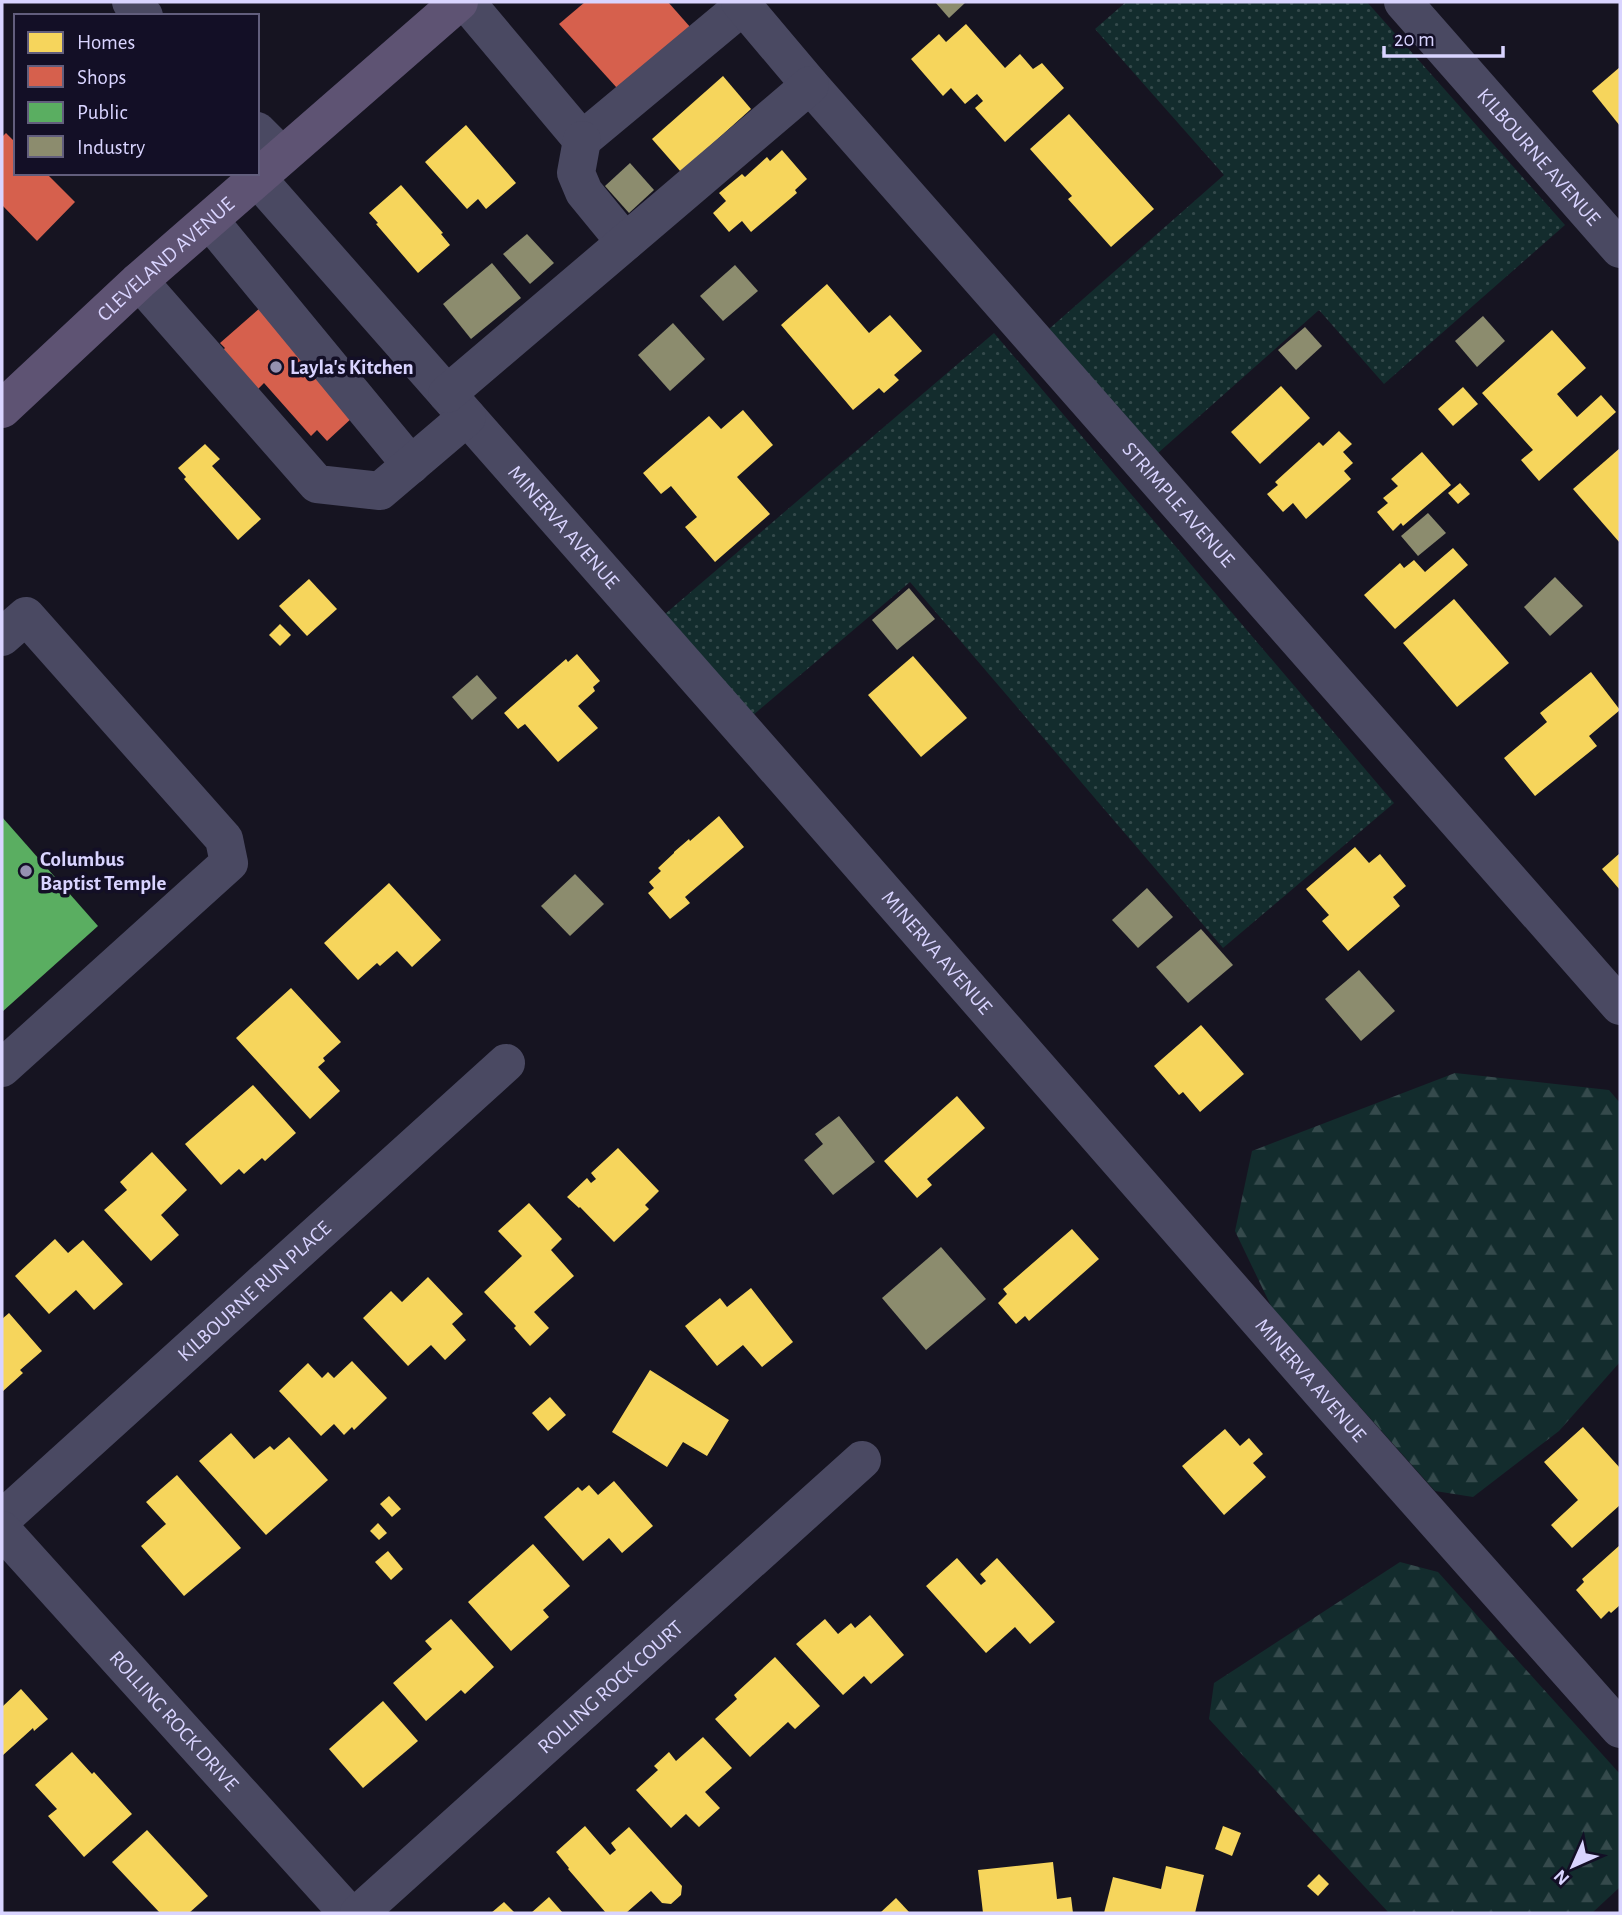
<svg xmlns="http://www.w3.org/2000/svg" width="1622" height="1915" font-family="'Alegreya Sans',sans-serif">
	<style>
		.grass { fill: url(#grass-dots) }
		.forest { fill: url(#forest-firs) }
		.homes { fill: #f6d55c }
		.shops { fill: #d6604d }
		.public { fill: #5aae61 }
		.industry { fill: #8c8c6e }
		.lines { fill: none; stroke-linecap: round; stroke-linejoin: round }
		.minor { stroke: #4a4962; stroke-width: 38 }
		.major { stroke: #5e5373; stroke-width: 38 }
		.poi-dot { fill: #9591b1; stroke: #130f26; stroke-width: 2.5 }
		.labels { text-anchor: middle; dominant-baseline: central; stroke-width: 7; stroke-linejoin: round; paint-order: stroke }
		.street-label { font-size: 21px; fill: #d9d4ff; stroke: #130f26 }
		.poi-label { font-size: 21px; font-weight: bold; fill: #d9d4ff; stroke: #130f26; text-anchor: start }
	</style>
	<defs>
		<pattern id="grass-dots" width="8" height="8" patternUnits="userSpaceOnUse" patternTransform="scale(1.75)"><rect width="8" height="8" fill="#132c2d"/><path d="M2 2h.1M6 6h.1" fill="none" stroke="#354a4c" stroke-width="1.8" stroke-linecap="round"/></pattern>
		<pattern id="forest-firs" width="22" height="20" patternUnits="userSpaceOnUse" patternTransform="scale(1.75)"><rect width="22" height="20" fill="#132c2d"/><path d="M5 1l3.5 6h-7zM16 11l3.5 6h-7z" fill="#354a4c"/></pattern>
	</defs>
	<rect width="100%" height="100%" fill="#161421"/>
	<!-- grass -->
	<g class="grass">
		<path d="M1126,2h241l198,223 -181,159 -65,-74 -161,143 -109,-124 175,-154 -129,-146z"/>
		<path d="M994,333l400,470 -171,145 -313,-366 -158,134 -87,-102z"/>
	</g>
	<!-- forest -->
	<g class="forest">
		<path d="M1455,1073l154,17 11,13v259l-61,69 -86,66 -38,-6 -163,-183 -37,-77 17,-80z"/>
		<path d="M1400,1562l38,10 182,202v113l-28,26h-203l-180,-194 5,-36z"/>
	</g>
	<!-- homes -->
	<g class="homes">
		<path d="M966,24l39,44 15,-14 13,15 9,-6 22,25 -59,54 -30,-34 8,-7 -6,-7 -12,10 -14,-16 -8,8 -32,-37 28,-25 7,8z"/>
		<path d="M1620,67v59l-28,-35z"/>
		<path d="M723,76l28,33 -70,63 -29,-33z"/>
		<path d="M1069,114l85,95 -43,38 -43,-48 4,-3 -42,-47z"/>
		<path d="M466,125l50,58 -30,26 -8,-10 -11,10 -42,-47z"/>
		<path d="M782,150l25,29 -12,11 2,3 -46,39 -9,-11 -13,11 -16,-19 13,-12 -7,-8 23,-19 3,3 22,-20 3,4z"/>
		<path d="M401,185l42,48 -2,1 9,11 -32,28 -42,-49 2,-1 -9,-10z"/>
		<path d="M827,284l42,49 21,-18 32,36 -28,24 5,5 -15,13 -5,-5 -26,22 -72,-85z"/>
		<path d="M1552,330l34,38 -29,26 20,23 24,-22 15,17 -77,69 -18,-21 12,-10 -51,-57z"/>
		<path d="M1281,386l29,32 -50,46 -29,-32z"/>
		<path d="M1463,387l15,17 -25,22 -15,-17z"/>
		<path d="M743,410l30,35 -36,32 33,37 -55,48 -30,-35 12,-10 -26,-31 -10,8 -18,-21 66,-57 12,13z"/>
		<path d="M1339,431l13,13 -9,8 10,11 -9,8 7,8 -45,40 -13,-16 -10,9 -16,-18 11,-9 -3,-3 44,-40 4,4z"/>
		<path d="M205,444l15,15 -8,7 49,53 -23,21 -54,-61 2,-2 -8,-9z"/>
		<path d="M1620,448v95l-47,-54z"/>
		<path d="M1422,452l29,33 -48,41 -2,-3 -8,8 -16,-19 11,-9 -5,-5 15,-12 -7,-7z"/>
		<path d="M1460,483l10,11 -12,10 -10,-11z"/>
		<path d="M1453,548l15,17 -73,64 -31,-34 36,-32 4,5 10,-8 11,12z"/>
		<path d="M309,579l28,30 -30,27 -28,-30z"/>
		<path d="M1454,599l55,64 -52,44 -54,-64z"/>
		<path d="M280,624l11,11 -11,11 -11,-11z"/>
		<path d="M577,654l23,27 -7,6 2,4 -17,15 20,22 -40,34 -33,-38 -7,5 -14,-16 62,-54 2,3z"/>
		<path d="M913,656l54,62 -46,39 -53,-62z"/>
		<path d="M1591,672l29,38 -31,26 8,10 -62,50 -31,-38 43,-36 -7,-9z"/>
		<path d="M719,816l25,31 -59,50 5,6 -20,16 -22,-26 6,-5 -5,-6 12,-11 -3,-3 16,-15v-1l15,-13 1,2z"/>
		<path d="M1355,847l14,16 11,-9 26,32 -13,11 7,9 -52,45 -26,-30 7,-6 -23,-26z"/>
		<path d="M1620,853v37l-18,-21z"/>
		<path d="M389,883l52,57 -29,27 -15,-16 -17,15 -3,-3 -19,17 -34,-37z"/>
		<path d="M291,988l50,54 -18,16 2,3 -7,6 22,24 -30,28 -74,-81z"/>
		<path d="M1201,1025l43,49 -44,38 -17,-20 -4,3 -25,-29z"/>
		<path d="M253,1085l43,48 -31,28 -3,-3 -18,16 -5,-5 -18,16 -36,-41z"/>
		<path d="M957,1096l28,32 -58,51 5,6 -15,13 -33,-37z"/>
		<path d="M618,1148l41,43 -14,14 4,4 -35,33 -34,-35 -1,1 -12,-11 20,-19 4,5 5,-4 -5,-6z"/>
		<path d="M152,1152l35,38 -26,25 18,20 -28,26 -47,-51 23,-20 -7,-8z"/>
		<path d="M529,1203l33,36 -11,11 23,26 -40,36 15,16 -19,18 -16,-18 2,-2 -32,-34 38,-36 -24,-25z"/>
		<path d="M1072,1229l27,30 -70,62 -4,-5 -9,8 -18,-21 9,-9 -4,-5z"/>
		<path d="M55,1239l13,14 15,-13 40,44 -29,26 -18,-20 -27,24 -34,-38z"/>
		<path d="M428,1277l35,37 -11,10 14,16 -21,20 -14,-15 -23,21 -45,-48 28,-27 11,11z"/>
		<path d="M751,1288l42,54 -31,25 -19,-22 -26,21 -32,-40 35,-28 7,9z"/>
		<path d="M9,1313l33,38 -22,19 3,3 -21,19v-73z"/>
		<path d="M352,1361l35,37 -33,32 -2,-3 -8,8 -10,-11 -13,12 -42,-45 29,-28 14,15 6,-6 6,6z"/>
		<path d="M650,1370l79,50 -22,36 -24,-14 -16,25 -55,-35z"/>
		<path d="M550,1397l16,18 -18,16 -16,-18z"/>
		<path d="M1583,1427l37,41v37l-48,43 -21,-23 27,-25 -34,-38z"/>
		<path d="M1225,1429l15,17 9,-8 14,16 -10,9 13,14 -42,38 -42,-49z"/>
		<path d="M231,1433l23,26 16,-13 4,4 15,-13 39,43 -62,55 -67,-74z"/>
		<path d="M177,1475l64,73 -57,48 -43,-50 25,-22 -20,-22z"/>
		<path d="M614,1481l39,45 -31,27 -13,-15 -26,23 -39,-44 34,-30 4,4 7,-6 9,10z"/>
		<path d="M389,1496l12,13 -9,8 -12,-13z"/>
		<path d="M378,1523l9,10 -8,7 -9,-9z"/>
		<path d="M533,1544l37,42 -27,24 6,7 -38,34 -43,-49z"/>
		<path d="M1620,1545v60l-9,8 -2,-2 -8,8 -25,-29 8,-8 -2,-3z"/>
		<path d="M388,1551l15,18 -12,11 -16,-18z"/>
		<path d="M957,1558l24,27 5,-4 -6,-7 17,-16 58,64 -25,22 -15,-17 -29,26 -60,-67z"/>
		<path d="M870,1615l34,40 -33,29 -7,-8 -21,19 -47,-51 29,-25 13,15 13,-11 4,5z"/>
		<path d="M451,1619l43,48 -29,27 -4,-4 -35,31 -33,-38 39,-34 -7,-8z"/>
		<path d="M775,1657l45,49 -25,23 -7,-7 -38,35 -35,-38 22,-20 -3,-4z"/>
		<path d="M21,1689l27,30 -14,12 -1,-3 -31,28v-49z"/>
		<path d="M383,1701l35,40 -55,47 -34,-39z"/>
		<path d="M703,1737l29,31 -27,24 15,16 -21,19 -13,-13 -15,14 -35,-38 22,-20 -4,-4 15,-14 7,9z"/>
		<path d="M72,1752l20,22 2,-2 38,42 -48,43 -36,-41 9,-7 -22,-24z"/>
		<path d="M585,1826l25,29 6,-5 -5,-7 18,-16 53,59 -1,9 -10,9 -9,-1 -11,-12 -25,22h-20l-38,-44 1,-1 -13,-16z"/>
		<path d="M1223,1826l18,7 -9,23 -17,-7z"/>
		<path d="M147,1830l61,66 -19,17h-29l-48,-51z"/>
		<path d="M1053,1862l4,37 14,-2 2,16h-90l-5,-43z"/>
		<path d="M1166,1866l38,9 -9,38h-91l9,-36 48,12z"/>
		<path d="M1319,1874l10,10 -11,12 -11,-10z"/>
		<path d="M549,1897l14,16h-32z"/>
		<path d="M896,1898l14,15h-30z"/>
		<path d="M504,1902l11,11h-24z"/>
	</g>
	<!-- shops -->
	<g class="shops">
		<path d="M585,2h83l23,26 -74,60 -58,-64z"/>
		<path d="M6,133l10,10v30h30l29,29 -38,39 -35,-36v-68z"/>
		<path d="M261,307l92,110 -26,24 -10,-11 -6,6 -47,-53 -6,6 -35,-39 2,-2 -5,-5z"/>
	</g>
	<!-- public -->
	<path class="public" d="M2,817l96,109 -96,86z"/>
	<!-- industry -->
	<g class="industry">
		<path d="M935,2h31l-17,16z"/>
		<path d="M630,163l24,27 -25,23 -24,-27z"/>
		<path d="M527,234l27,29 -24,21 -27,-30z"/>
		<path d="M492,263l29,35 -50,41 -28,-35z"/>
		<path d="M735,265l23,26 -35,30 -23,-25z"/>
		<path d="M1483,316l22,25 -28,26 -22,-26z"/>
		<path d="M673,323l32,36 -35,32 -32,-36z"/>
		<path d="M1305,327l17,19 -26,24 -18,-20z"/>
		<path d="M1428,513l18,20 -28,23 -17,-20z"/>
		<path d="M1555,577l28,29 -33,30 -26,-29z"/>
		<path d="M909,588l26,31 -38,31 -25,-30z"/>
		<path d="M477,675l20,23 -25,22 -20,-23z"/>
		<path d="M575,874l29,30 -34,32 -29,-30z"/>
		<path d="M1147,888l26,29 -35,31 -26,-28z"/>
		<path d="M1201,929l32,36 -45,38 -32,-36z"/>
		<path d="M1359,970l36,41 -34,30 -36,-42z"/>
		<path d="M839,1116l36,46 -42,33 -29,-35 19,-16 -8,-10z"/>
		<path d="M941,1247l45,52 -60,51 -44,-52z"/>
	</g>
	<g class="lines">
		<!-- minor -->
		<g class="minor">
			<path d="M131,2l13,14"/>
			<path d="M466,2l116,138 161,-134"/>
			<path id="s1" d="M740,2l70,83 810,921"/>
			<path id="s2" d="M1403,2l217,247"/>
			<path d="M257,131l24,24"/>
			<path d="M582,140l-6,33 8,19 41,50"/>
			<path id="s3" d="M256,177l508,577 566,648 290,327"/>
			<path d="M210,221l201,244"/>
			<path d="M139,281l178,203 63,7 87,-74"/>
			<path d="M447,394l363,-309"/>
			<path d="M2,637l24,-21 198,223 5,24 -227,205"/>
			<path id="s4" d="M2,1519l504,-456"/>
			<path id="s5" d="M2,1530l346,383"/>
			<path id="s6" d="M359,1913l503,-453"/>
		</g>
		<!-- major -->
		<path class="major" id="s7" d="M2,409l137,-128 320,-279"/>
	</g>
	<!-- markers -->
	<g class="poi-dot">
		<circle cx="276" cy="367" r="7"/>
		<circle cx="26" cy="871" r="7"/>
	</g>
	<g class="labels">
		<!-- street labels -->
		<g class="street-label">
			<text stroke="none"><textPath href="#s2" startOffset="206">KILBOURNE AVENUE</textPath></text>
			<text stroke="none"><textPath href="#s7" startOffset="222">CLEVELAND AVENUE</textPath></text>
			<text stroke="none"><textPath href="#s1" startOffset="667">STRIMPLE AVENUE</textPath></text>
			<text stroke="none"><textPath href="#s3" startOffset="466">MINERVA AVENUE</textPath></text>
			<text stroke="none"><textPath href="#s3" startOffset="1032">MINERVA AVENUE</textPath></text>
			<text stroke="none"><textPath href="#s4" startOffset="340">KILBOURNE RUN PLACE</textPath></text>
			<text stroke="none"><textPath href="#s3" startOffset="1600">MINERVA AVENUE</textPath></text>
			<text stroke="none"><textPath href="#s6" startOffset="338">ROLLING ROCK COURT</textPath></text>
			<text stroke="none"><textPath href="#s5" startOffset="257">ROLLING ROCK DRIVE</textPath></text>
		</g>
		<!-- poi labels -->
		<g class="poi-label">
			<text x="290" y="367">Layla's Kitchen</text>
			<text x="40" y="859">Columbus<tspan x="40" dy="24">Baptist Temple</tspan></text>
		</g>
	</g>
	<!-- border -->
	<rect width="1622" height="1915" fill="none" stroke="#d9d4ff" stroke-width="7"/>
	<!-- legend -->
	<rect x="14" y="14" width="245" height="161" fill="#130f26" stroke="#625e7d" stroke-width="2"/>
	<rect x="28" y="32" width="35" height="21" fill="#f6d55c" stroke="#625e7d" stroke-width="2"/>
	<text x="77" y="49" font-size="21" fill="#d9d4ff">Homes</text>
	<rect x="28" y="66" width="35" height="21" fill="#d6604d" stroke="#625e7d" stroke-width="2"/>
	<text x="77" y="84" font-size="21" fill="#d9d4ff">Shops</text>
	<rect x="28" y="102" width="35" height="21" fill="#5aae61" stroke="#625e7d" stroke-width="2"/>
	<text x="77" y="119" font-size="21" fill="#d9d4ff">Public</text>
	<rect x="28" y="136" width="35" height="21" fill="#8c8c6e" stroke="#625e7d" stroke-width="2"/>
	<text x="77" y="154" font-size="21" fill="#d9d4ff">Industry</text>
	<!-- north arrow -->
	<g transform="translate(1573 1866) rotate(225)" stroke="#130f26" stroke-width="5" paint-order="stroke">
	<path d="M0-5L12 26L0 18L-12 26Z" fill="#d9d4ff"/>
	<text y="-10" font-size="19" font-weight="bold" text-anchor="middle" fill="#d9d4ff">N</text>
	</g>
	<!-- scale -->
	<path d="M1384 46v10h119v-10" fill="none" stroke="#d9d4ff" stroke-width="3.5"/>
	<text x="1394" y="46" font-size="21" fill="#d9d4ff" stroke="#130f26" stroke-width="5" paint-order="stroke">20 m</text>
</svg>
